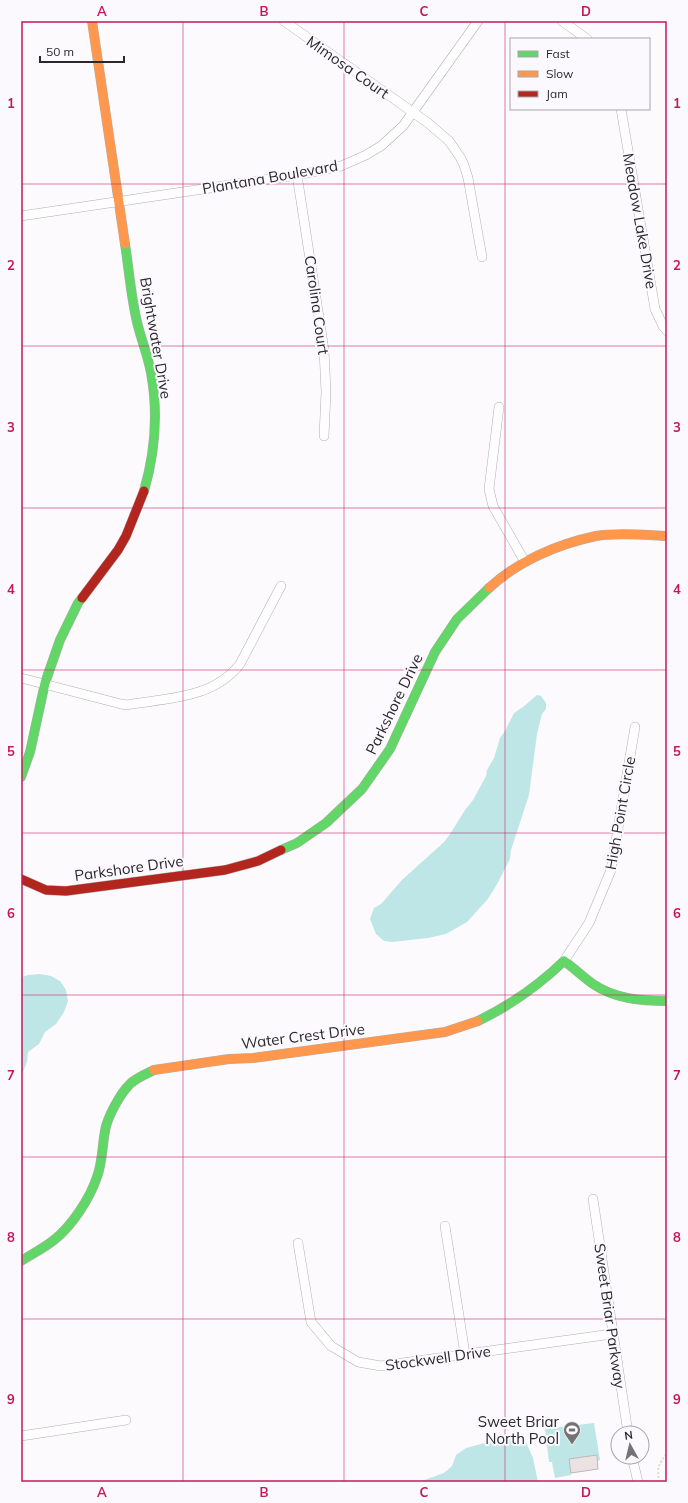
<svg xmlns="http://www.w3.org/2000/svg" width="688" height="1503" font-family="Mulish,sans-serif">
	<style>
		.water { fill: #bee6e7 }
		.building { fill: #ede2e3; stroke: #bebabb }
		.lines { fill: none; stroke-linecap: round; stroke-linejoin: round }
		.street-casing { stroke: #b1afb2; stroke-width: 10 }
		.fast-casing { stroke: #b1afb2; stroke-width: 10 }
		.slow-casing { stroke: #b1afb2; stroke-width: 10 }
		.jam-casing { stroke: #b1afb2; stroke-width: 10 }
		.path { stroke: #dadada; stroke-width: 2; stroke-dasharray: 2 2; stroke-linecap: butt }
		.street { stroke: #fffeff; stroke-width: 9 }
		.fast { stroke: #63d668; stroke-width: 9 }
		.slow { stroke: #ff974d; stroke-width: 9 }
		.jam { stroke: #b3261e; stroke-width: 9 }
		.grid { fill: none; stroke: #c2185b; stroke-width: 1; stroke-opacity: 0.55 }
		.labels { text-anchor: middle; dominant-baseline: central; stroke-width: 4; stroke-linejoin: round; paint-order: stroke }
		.street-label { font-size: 15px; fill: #2b282d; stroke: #fcf9fe }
		.poi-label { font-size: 15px; fill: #2b282d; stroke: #fcf9fe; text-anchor: end }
		.neatline { fill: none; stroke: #c2185b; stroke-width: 1.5 }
		.grid-label { font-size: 13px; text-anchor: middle; font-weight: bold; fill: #c2185b }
	</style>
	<rect width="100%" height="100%" fill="#fcfafd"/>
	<!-- water -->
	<g class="water">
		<path d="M537,695l4,1 5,7v6l-4,5 -5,20 -8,61 -18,55 -1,9 -14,27 -9,14 -20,22 -21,12 -18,4 -36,4 -8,-1 -8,-7 -6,-15 4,-11 7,-4 21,-24 42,-38 6,-8 15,-24 8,-10 13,-24 1,-6 7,-12 6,-20 5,-7 9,-18 9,-6z"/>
		<path d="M40,974l11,2 9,5 6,9 2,11 -4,11 -8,12 -11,8 -6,12 -11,8 -1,10 -6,15v-100l7,-2z"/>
		<path d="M594,1423l6,37 -3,1 1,8 -27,4v2l-16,3 -3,-16h-3l-4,-33z"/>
		<path d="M511,1436l15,6 7,16 5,24h-119l25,-9 8,-7 4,-11 10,-7z"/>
	</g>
	<!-- building -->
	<path class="building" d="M597,1455l1,14 -27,4 -2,-14z"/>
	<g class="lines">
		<!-- street casing -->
		<g class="street-casing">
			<g id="street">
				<path d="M284,21l144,102 21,18 11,16 4,8 4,13 14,79"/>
				<path d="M562,21l25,18"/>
				<path d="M621,109l34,200 8,17 4,5"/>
				<path d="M297,175l27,175 2,42 -2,44"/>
				<path d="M21,216l276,-41 44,-9 25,-11 15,-9 22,-20 75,-105"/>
				<path d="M499,407l-10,82 4,17 32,56"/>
				<path d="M21,678l100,26 5,1c41,-7 87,-6 114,-41l41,-78"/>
				<path d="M564,961l25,-38 22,-53 24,-143"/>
				<path d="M593,1199l35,234"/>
				<path d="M445,1226l20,128"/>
				<path d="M298,1243l13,79 20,24 27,16 23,4 231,-32"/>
				<path d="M21,1436l105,-16"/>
				<path d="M632,1457l6,25"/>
			</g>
		</g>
		<!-- fast casing -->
		<g class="fast-casing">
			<g id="fast">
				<path d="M125,244c4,26 6,53 12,78 4,17 11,34 14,51 7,38 4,80 -7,118"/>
				<path d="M21,777l9,-25 15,-69 15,-43 18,-37 4,-5"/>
				<path d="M281,850l16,-7 29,-20 36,-34 28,-40 45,-97 22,-33 32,-31"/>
				<path d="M478,1021c33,-16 60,-35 86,-60 10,7 19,16 29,23 22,15 48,17 74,17"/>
				<path d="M21,1261c11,-7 23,-13 33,-21 18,-14 36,-42 43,-63 6,-16 5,-34 9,-51 4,-13 14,-32 24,-42 6,-6 16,-10 24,-14"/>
			</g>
		</g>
		<!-- slow casing -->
		<g class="slow-casing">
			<g id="slow">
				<path d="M92,21l33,223"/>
				<path d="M489,588c29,-27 69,-44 107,-52 21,-4 49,-1 71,0"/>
				<path d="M154,1070l75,-11 24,-1 192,-26 33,-11"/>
			</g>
		</g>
		<!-- jam casing -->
		<g class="jam-casing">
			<g id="jam">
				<path d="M82,598l36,-48 8,-14 18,-45"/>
				<path d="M21,879l25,11 20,1 159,-21 33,-9 23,-11"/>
			</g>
		</g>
		<!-- path -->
		<path class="path" d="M659,1482c-2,-16 -1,-16 8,-29"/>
		<!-- street -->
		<use href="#street" class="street"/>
		<!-- fast -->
		<use href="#fast" class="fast"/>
		<!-- slow -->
		<use href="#slow" class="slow"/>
		<!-- jam -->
		<use href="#jam" class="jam"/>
	</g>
	<!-- grid -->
	<path class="grid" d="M183,21v1461M344,21v1461M505,21v1461M21,184h646M21,346h646M21,508h646M21,670h646M21,833h646M21,995h646M21,1157h646M21,1319h646"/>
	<!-- icons -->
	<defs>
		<g id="stadium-pin" transform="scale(0.9)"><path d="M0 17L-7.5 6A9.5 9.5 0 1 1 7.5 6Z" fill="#747276" stroke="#fcf9fe"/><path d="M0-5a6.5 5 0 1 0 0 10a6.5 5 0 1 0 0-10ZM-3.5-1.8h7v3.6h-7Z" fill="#fff"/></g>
	</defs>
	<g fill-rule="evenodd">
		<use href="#stadium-pin" x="572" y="1430"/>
	</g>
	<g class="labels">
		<!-- street labels -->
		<g class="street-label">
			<text transform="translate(348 67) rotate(35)">Mimosa Court</text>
			<text transform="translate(270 177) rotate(-10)">Plantana Boulevard</text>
			<text transform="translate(640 221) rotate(80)">Meadow Lake Drive</text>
			<text transform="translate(317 305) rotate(82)">Carolina Court</text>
			<text transform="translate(156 338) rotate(80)">Brightwater Drive</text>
			<text transform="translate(394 704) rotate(-64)">Parkshore Drive</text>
			<text transform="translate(620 813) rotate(-80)">High Point Circle</text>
			<text transform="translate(129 868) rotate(-8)">Parkshore Drive</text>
			<text transform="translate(303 1036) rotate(-7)">Water Crest Drive</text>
			<text transform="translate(610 1316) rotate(82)">Sweet Briar Parkway</text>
			<text transform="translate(438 1358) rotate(-8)">Stockwell Drive</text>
		</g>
		<!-- poi labels -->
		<g class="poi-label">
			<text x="559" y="1421">Sweet Briar<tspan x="559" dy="17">North Pool</tspan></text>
		</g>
	</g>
	<!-- border -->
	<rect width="688" height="1503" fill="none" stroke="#fcf9fe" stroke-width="44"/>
	<!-- legend -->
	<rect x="510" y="38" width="140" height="72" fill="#fcf9fe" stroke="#a8a5aa"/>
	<rect x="518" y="51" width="20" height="6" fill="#63d668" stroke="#a8a5aa"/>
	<text x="546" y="58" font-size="12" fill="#2b282d">Fast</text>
	<rect x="518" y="71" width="20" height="6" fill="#ff974d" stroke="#a8a5aa"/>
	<text x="546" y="78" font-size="12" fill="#2b282d">Slow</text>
	<rect x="518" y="91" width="20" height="6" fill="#b3261e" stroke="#a8a5aa"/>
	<text x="546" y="98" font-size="12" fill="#2b282d">Jam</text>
	<!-- north arrow -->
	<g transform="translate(630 1445) rotate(352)"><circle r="19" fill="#fcf9fe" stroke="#a8a5aa"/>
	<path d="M0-3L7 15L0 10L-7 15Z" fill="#747276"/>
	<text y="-6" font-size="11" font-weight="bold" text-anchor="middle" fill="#2b282d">N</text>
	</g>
	<!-- scale -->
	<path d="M40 56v6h84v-6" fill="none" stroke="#2b282d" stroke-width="2"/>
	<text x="46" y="56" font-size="12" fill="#2b282d" stroke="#fcf9fe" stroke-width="3" paint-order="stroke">50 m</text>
	<rect x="22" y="22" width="644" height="1459" class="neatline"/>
	<g class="grid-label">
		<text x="102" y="16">A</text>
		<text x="264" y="16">B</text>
		<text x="424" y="16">C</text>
		<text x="586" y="16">D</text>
		<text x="11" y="108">1</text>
		<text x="677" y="108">1</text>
		<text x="11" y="270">2</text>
		<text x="677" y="270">2</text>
		<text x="11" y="432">3</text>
		<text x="677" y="432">3</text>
		<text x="11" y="594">4</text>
		<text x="677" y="594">4</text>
		<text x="11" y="756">5</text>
		<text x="677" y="756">5</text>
		<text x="11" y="918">6</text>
		<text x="677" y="918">6</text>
		<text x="11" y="1080">7</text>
		<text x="677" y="1080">7</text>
		<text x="11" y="1242">8</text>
		<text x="677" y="1242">8</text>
		<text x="11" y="1404">9</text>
		<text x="677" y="1404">9</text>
		<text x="102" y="1497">A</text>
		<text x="264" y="1497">B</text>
		<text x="424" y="1497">C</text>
		<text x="586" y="1497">D</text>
	</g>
</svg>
